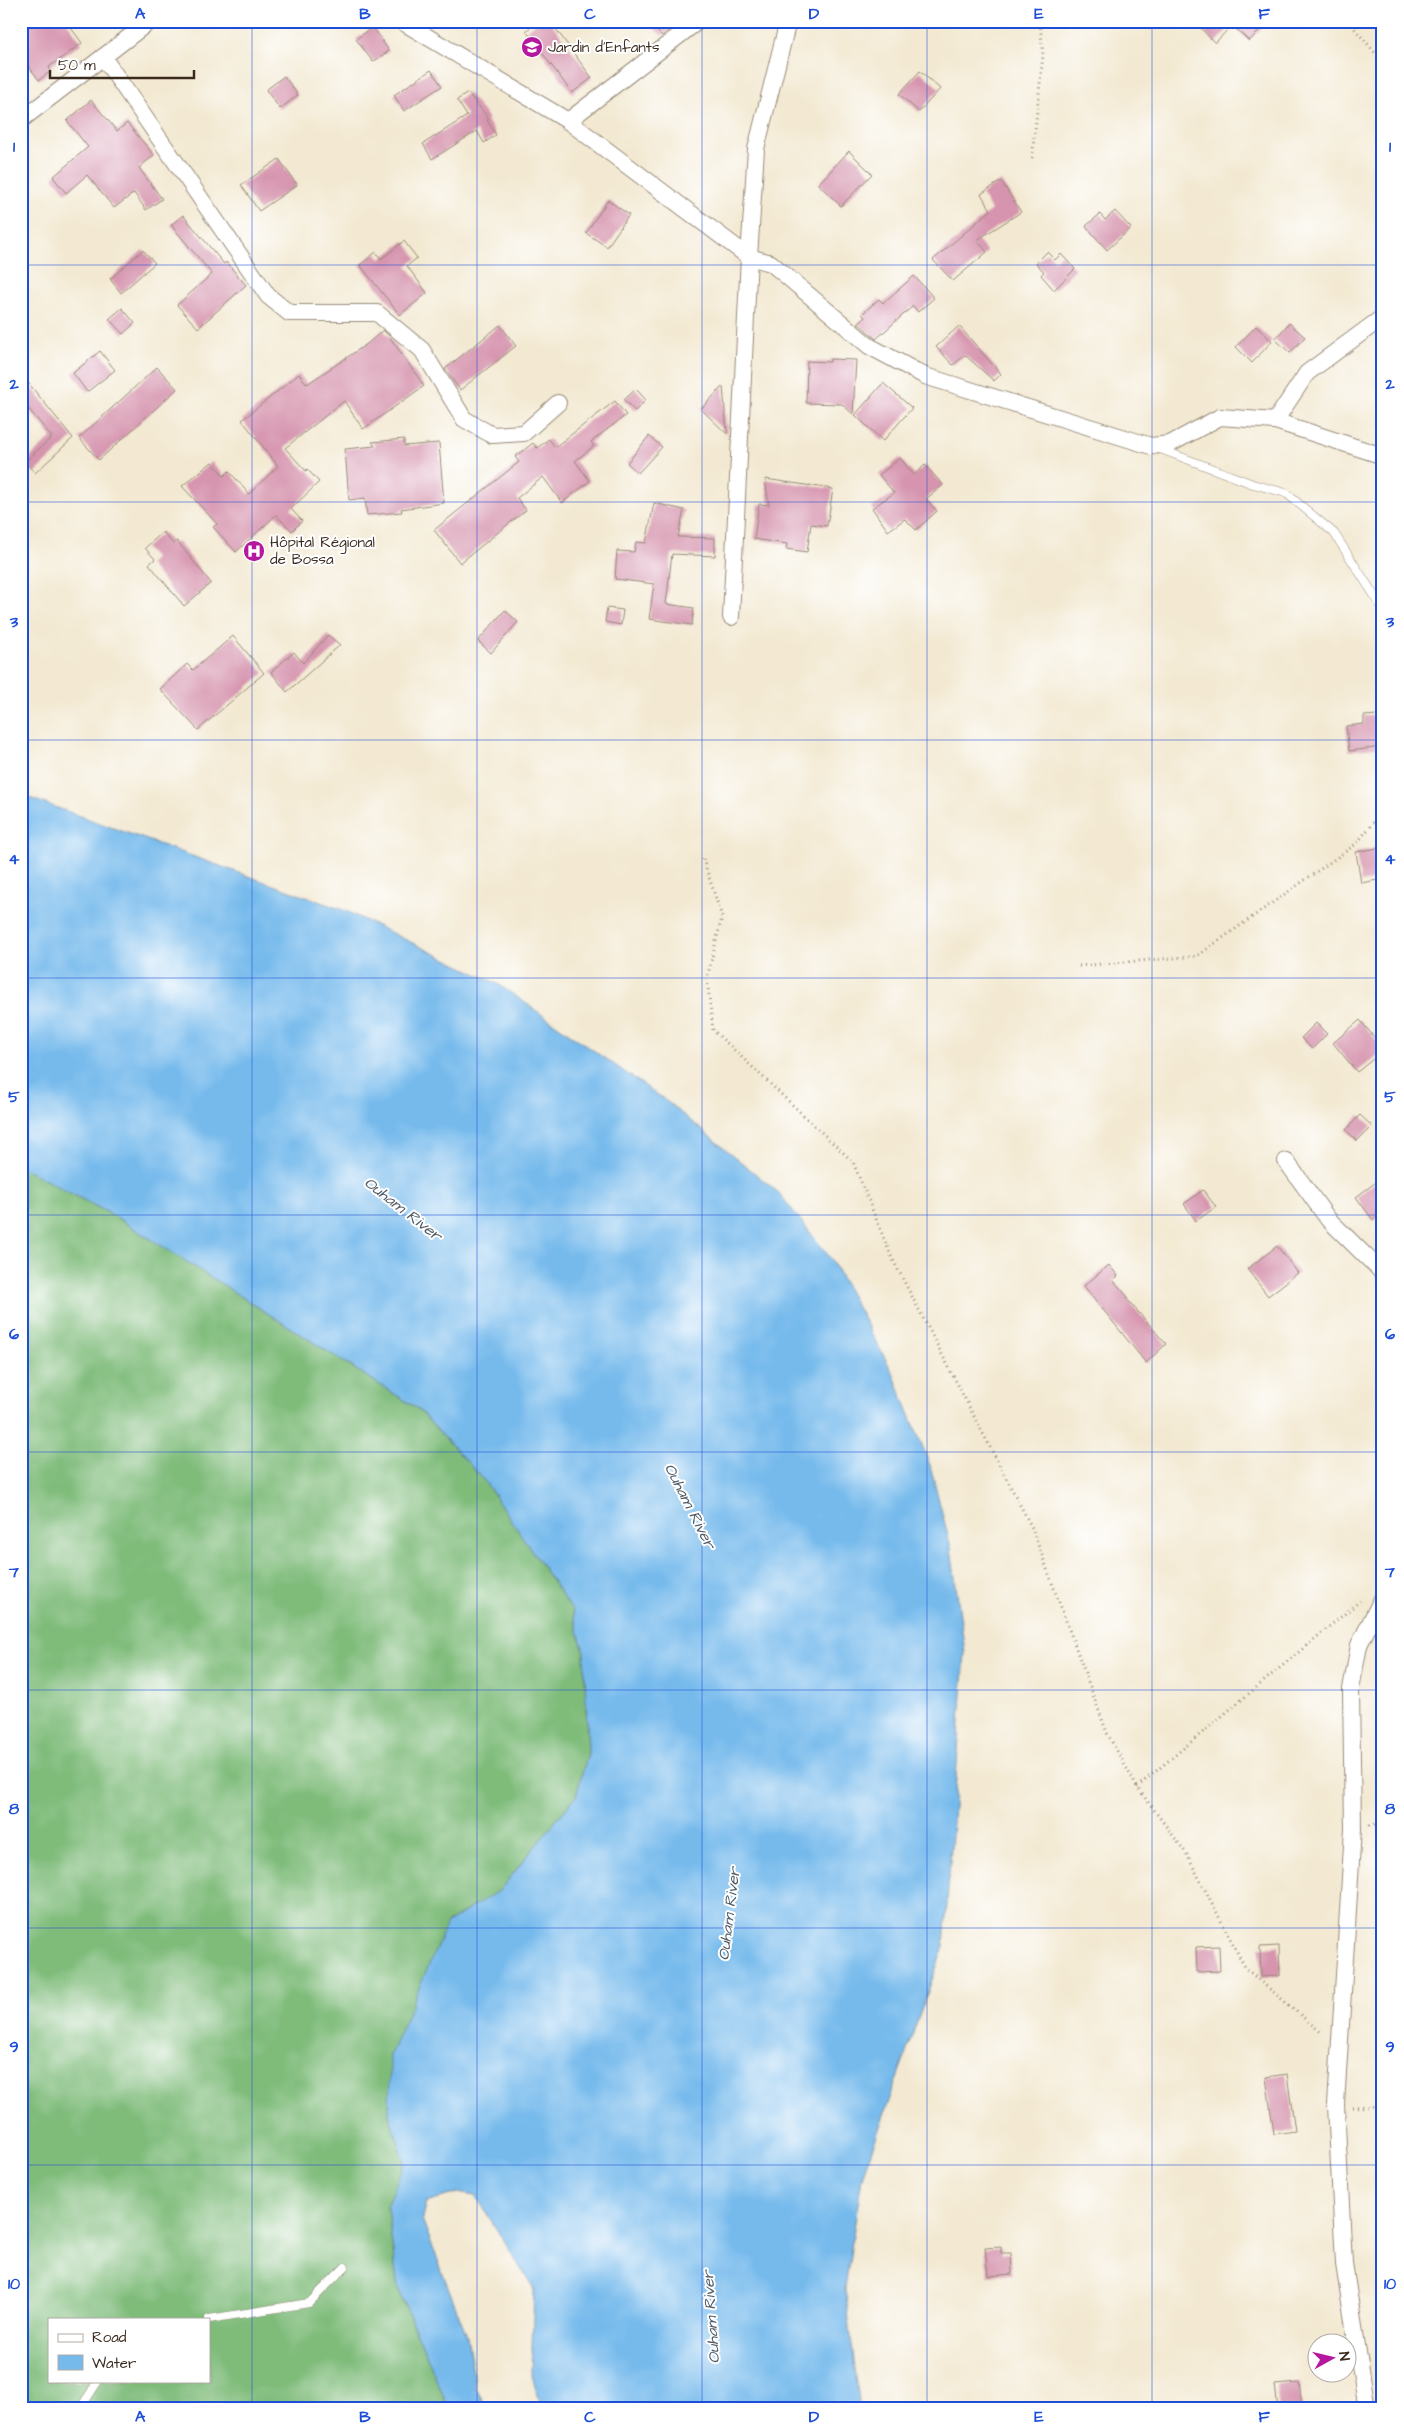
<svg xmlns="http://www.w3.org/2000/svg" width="1404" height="2430" font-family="'Architects Daughter',sans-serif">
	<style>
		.forest { fill: #7fbc7a; stroke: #5d734c; fill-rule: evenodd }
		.water { fill: #76baec; stroke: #587285 }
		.building { fill: #d694ae }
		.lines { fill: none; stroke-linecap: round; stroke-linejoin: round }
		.service-casing { stroke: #978a78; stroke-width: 9 }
		.minor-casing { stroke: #978a78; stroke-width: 18 }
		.path { stroke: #978a78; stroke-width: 3; stroke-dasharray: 1 4; stroke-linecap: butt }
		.service { stroke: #fff; stroke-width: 8 }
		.minor { stroke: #fff; stroke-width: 16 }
		.grid { fill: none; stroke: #1d4ed8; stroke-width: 1; stroke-opacity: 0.55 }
		.labels { text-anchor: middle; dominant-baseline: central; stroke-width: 4; stroke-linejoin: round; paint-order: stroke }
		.poi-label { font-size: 15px; fill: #3b2a1e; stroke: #fff; text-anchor: start }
		.water-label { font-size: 16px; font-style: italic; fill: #505c66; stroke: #fff }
		.neatline { fill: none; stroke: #1d4ed8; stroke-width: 2 }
		.grid-label { font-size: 16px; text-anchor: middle; font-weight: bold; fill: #1d4ed8 }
	</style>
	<rect width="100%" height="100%" fill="#fff"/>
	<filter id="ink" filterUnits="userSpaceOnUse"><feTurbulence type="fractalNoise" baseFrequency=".02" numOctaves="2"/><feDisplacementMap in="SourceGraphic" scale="10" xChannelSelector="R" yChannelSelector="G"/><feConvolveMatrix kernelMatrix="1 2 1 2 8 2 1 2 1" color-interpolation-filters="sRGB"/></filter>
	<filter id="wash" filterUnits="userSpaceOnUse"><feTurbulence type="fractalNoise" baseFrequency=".0096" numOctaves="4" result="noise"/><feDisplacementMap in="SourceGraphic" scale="20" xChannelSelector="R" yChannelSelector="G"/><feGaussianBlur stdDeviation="1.12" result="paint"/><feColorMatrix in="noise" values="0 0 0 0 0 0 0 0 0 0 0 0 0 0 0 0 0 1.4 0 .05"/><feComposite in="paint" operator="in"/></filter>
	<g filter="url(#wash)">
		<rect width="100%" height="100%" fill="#f3e9d2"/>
		<!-- forest -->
		<path class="forest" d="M21,1167l95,50 302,192 65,70 89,131 12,42 4,101 -12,43 -77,95 -52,32 -58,192 16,47 -18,46 11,80 51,121h-428zM49,2319h160v62h-160z"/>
		<!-- water -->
		<path class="water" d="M21,795l325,116 152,73 167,116 114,93 52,66 62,114 37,92 21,83 14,105 -21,293 -82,231 -17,111 15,121h-318l-11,-37 3,-82 -58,-94 -19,-3 -31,9 -4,17 45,117 8,50 12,23h-38l-51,-121 -11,-81 18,-45 -16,-47 1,-60 57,-132 52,-32 77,-95 12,-43 -4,-101 -12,-42 -89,-131 -65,-70 -302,-192 -95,-50z"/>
		<g id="blocks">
			<!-- building -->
			<g class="building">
				<path d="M21,21h45l16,22 -33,24 2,4 -12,9 -18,-24z"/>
				<path d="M538,21h12l42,57 -20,15 -46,-62z"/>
				<path d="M647,21h34l-19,15z"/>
				<path d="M1194,21h75l-20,20 -17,-16 -17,18z"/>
				<path d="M373,27l16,24 -16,11 -17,-23z"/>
				<path d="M431,70l11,16 -38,25 -10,-16z"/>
				<path d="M920,71l20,18 -21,23 -20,-18z"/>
				<path d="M284,76l14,19 -18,14 -14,-19z"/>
				<path d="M468,93l21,26 -2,1 9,15 -12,8 -7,-12 -45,28 -9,-15 44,-28 -10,-16z"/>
				<path d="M91,100l26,31 10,-8 27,32 -15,13 23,31 -16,11 -12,-17 -20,15 -27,-33 -21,18 -13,-16 35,-30 -21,-26z"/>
				<path d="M849,151l23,23 -31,32 -23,-22z"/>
				<path d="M279,159l18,26 -38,26 -18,-26z"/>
				<path d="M1001,181l20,31 -44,28 10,12 -34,29 -20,-21 58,-50 -10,-16z"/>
				<path d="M608,200l21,15 -22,32 -21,-14z"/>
				<path d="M1115,211l16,17 -24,22 -21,-24 14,-12 5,6z"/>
				<path d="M183,215l41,49 2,-2 20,23 -48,43 -21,-23 35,-31 -41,-49z"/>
				<path d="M404,241l13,17 -10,8 20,27 -27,22 -40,-50 16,-13 5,7z"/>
				<path d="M143,250l12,13 -34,30 -11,-14z"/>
				<path d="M1047,252l8,8 6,-6 14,15 -21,21 -13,-15 3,-3 -8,-9z"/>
				<path d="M914,276l20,22 -16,14 -5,-6 -37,33 -18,-16 7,-6 -3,-3 17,-15 4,4z"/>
				<path d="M122,308l13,15 -12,11 -14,-15z"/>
				<path d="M1289,323l16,14 -15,16 -15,-14z"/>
				<path d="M500,325l16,21 -56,44 -15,-21z"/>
				<path d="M959,326l42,48 -7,7 -29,-26 -12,10 -17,-18z"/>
				<path d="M1256,326l16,15 -20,22 -16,-16z"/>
				<path d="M383,330l6,6 35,50 -61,43 -19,-28 -59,47 21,23 1,-2 12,13 -28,27 11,12 -10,10 -16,-16 -40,37 -23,-25 4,-3 -35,-38 30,-24 12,14 5,-5 20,23 29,-28 -36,-46 57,-46 8,10 60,-40z"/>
				<path d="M100,351l15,19 -28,22 -14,-19z"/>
				<path d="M830,359l26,1 -3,54 -11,-10 -36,-1 1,-42 23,1z"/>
				<path d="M157,367l20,22 -78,71 -20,-22z"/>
				<path d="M21,374l52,64 -38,35 -10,-11 27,-25 -31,-37z"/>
				<path d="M883,383l29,25 -29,33 -28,-26z"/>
				<path d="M723,386l4,48 -26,-25z"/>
				<path d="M636,389l10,11 -11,11 -11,-11z"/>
				<path d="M615,401l11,14 -35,27 3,4 -19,15 15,20 -28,22 -19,-26 -26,21 9,12 -66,53 -26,-33 85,-68 -4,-5 18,-14 4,5 12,-9 6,8z"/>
				<path d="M649,436l13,11 -24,26 -11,-10z"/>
				<path d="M404,439v7l35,-3 5,60 -43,6 1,3 -35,3 -2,-17 -16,2 -4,-51 30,-3 -3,-4z"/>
				<path d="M900,458l14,17 11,-10 18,20 -17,14 11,12 -21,19 -11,-11 -17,12 -16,-23 22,-15 -15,-18z"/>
				<path d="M765,479l68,10 -6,37 -16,-2 -4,28 -21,-3 1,-5 -33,-5 5,-35 10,1z"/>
				<path d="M654,503l30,7 -6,27 37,1v18l-43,-2 -6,50 28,4 -2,17 -43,-6 5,-35 -39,-5 2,-28 17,1 2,-10 10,1z"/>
				<path d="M163,532l10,12 4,-3 34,42 -27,23 -35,-42 6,-5 -10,-11z"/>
				<path d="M607,608l16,2 -2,15 -16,-3z"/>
				<path d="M505,610l13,12 -27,31 -13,-12z"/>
				<path d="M328,635l12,10 -53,47 -16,-20 23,-20 9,11z"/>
				<path d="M233,636l31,37 -66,57 -38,-41 27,-25 6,6z"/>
				<path d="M1378,715l4,32 -33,4 -3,-25 18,-2v-8z"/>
				<path d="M1383,847v32l-22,4 -5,-31z"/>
				<path d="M1360,1020l23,28v3l-26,21 -24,-29z"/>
				<path d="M1316,1023l11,11 -15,15 -11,-11z"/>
				<path d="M1360,1115l12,11 -15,15 -11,-11z"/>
				<path d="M1383,1177v36l-10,7 -17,-23z"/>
				<path d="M1203,1190l13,17 -20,14 -12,-17z"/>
				<path d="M1277,1246l21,27 -30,23 -21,-27z"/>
				<path d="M1109,1265l9,11 -5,4 15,17 -2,1 40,46 -20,19 -62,-77z"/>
				<path d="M1219,1946l1,25 -23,1 -1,-25z"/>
				<path d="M1279,1946l1,30 -19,1 -1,-30z"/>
				<path d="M1287,2074l8,57 -21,3 -8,-57z"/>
				<path d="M1001,2247v6h10l1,21 -24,2 -3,-28z"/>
				<path d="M1299,2383l3,24 -24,2 -3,-24z"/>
			</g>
		</g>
	</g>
	<g filter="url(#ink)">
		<use href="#blocks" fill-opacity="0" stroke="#978a78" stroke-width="1"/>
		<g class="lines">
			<!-- service casing -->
			<g class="service-casing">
				<g id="service">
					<path d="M1160,449l93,35 33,9 48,40 49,76"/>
					<path d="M209,2319l100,-16 36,-36"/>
					<path d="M80,2409l18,-28"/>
				</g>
			</g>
			<!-- minor casing -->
			<g class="minor-casing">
				<g id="minor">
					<path d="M401,21l167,100 181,136 22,6 98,83 56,30 226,70 19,-2 50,-27 55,4 108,35"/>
					<path d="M103,57l165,239 21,17h88l45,37 42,69 28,16 32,-2 34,-30"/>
					<path d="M21,120l129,-99"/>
					<path d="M568,121l130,-100"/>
					<path d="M1275,421l32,-48 76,-56"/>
					<path d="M731,617l18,-360 7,-108 32,-128"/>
					<path d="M1286,1161l42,58 55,54"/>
					<path d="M1367,2409l-23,-145 -8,-159 17,-276 -2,-140 8,-44 24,-48"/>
				</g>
			</g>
			<!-- path -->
			<g class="path">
				<path d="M1348,21l35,41"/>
				<path d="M1032,158l11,-103 -3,-34"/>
				<path d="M703,859l19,58 -15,61 6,52 140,132 38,94 141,272 75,205 30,54 49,66 60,116 77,65"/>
				<path d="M1079,966l118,-10 159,-112 27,-33"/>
				<path d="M1137,1787l223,-186"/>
				<path d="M1369,1825l14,-2"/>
				<path d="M1352,2107l31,-1"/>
			</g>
			<!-- service -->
			<use href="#service" class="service"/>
			<!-- minor -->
			<use href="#minor" class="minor"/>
		</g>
	</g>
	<!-- grid -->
	<path class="grid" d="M252,21v2388M477,21v2388M702,21v2388M927,21v2388M1152,21v2388M21,265h1362M21,502h1362M21,740h1362M21,978h1362M21,1215h1362M21,1452h1362M21,1690h1362M21,1928h1362M21,2165h1362"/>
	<!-- icons -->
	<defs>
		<g id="school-disc" transform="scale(1.125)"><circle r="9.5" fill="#b5179e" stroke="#fff"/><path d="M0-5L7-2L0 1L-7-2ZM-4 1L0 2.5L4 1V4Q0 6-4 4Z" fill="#fff"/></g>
		<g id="hospital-disc" transform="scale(1.125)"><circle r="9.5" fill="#b5179e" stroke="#fff"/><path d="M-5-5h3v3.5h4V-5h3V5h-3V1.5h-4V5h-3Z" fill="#fff"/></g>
	</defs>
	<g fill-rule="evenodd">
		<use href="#school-disc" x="532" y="47"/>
		<use href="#hospital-disc" x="254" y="551"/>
	</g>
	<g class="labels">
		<!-- poi labels -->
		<g class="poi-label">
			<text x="548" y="47">Jardin d'Enfants</text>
			<text x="270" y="542">Hôpital Régional<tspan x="270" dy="17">de Bossa</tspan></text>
		</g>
		<!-- water labels -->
		<g class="water-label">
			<text transform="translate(403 1209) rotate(38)">Ouham River</text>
			<text transform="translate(690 1506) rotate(63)">Ouham River</text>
			<text transform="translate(729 1914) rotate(-83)">Ouham River</text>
			<text transform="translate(711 2317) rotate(-94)">Ouham River</text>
		</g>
	</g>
	<!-- margin -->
	<rect width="1404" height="2430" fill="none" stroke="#fff" stroke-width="55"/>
	<!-- legend -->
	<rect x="48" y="2318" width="162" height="65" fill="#ffffff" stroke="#b1aaa5"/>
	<rect x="58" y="2334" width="25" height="8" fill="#ffffff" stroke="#b1aaa5"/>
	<text x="92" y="2342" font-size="15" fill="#3b2a1e">Road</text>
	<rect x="58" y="2355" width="25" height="15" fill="#76baec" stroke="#b1aaa5"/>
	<text x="92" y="2368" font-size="15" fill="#3b2a1e">Water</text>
	<!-- north arrow -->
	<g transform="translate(1332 2358) rotate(82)"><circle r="24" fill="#ffffff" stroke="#b1aaa5"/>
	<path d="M0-4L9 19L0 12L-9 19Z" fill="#b5179e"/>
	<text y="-8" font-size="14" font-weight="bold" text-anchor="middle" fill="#3b2a1e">N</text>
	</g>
	<!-- scale -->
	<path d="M50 70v8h144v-8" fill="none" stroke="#3b2a1e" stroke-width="2.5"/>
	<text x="58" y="70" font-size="15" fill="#3b2a1e" stroke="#ffffff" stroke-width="4" paint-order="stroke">50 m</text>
	<rect x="28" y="28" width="1348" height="2374" class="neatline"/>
	<g class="grid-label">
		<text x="140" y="19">A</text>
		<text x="365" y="19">B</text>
		<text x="590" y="19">C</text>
		<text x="814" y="19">D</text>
		<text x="1039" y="19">E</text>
		<text x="1264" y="19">F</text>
		<text x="14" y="152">1</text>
		<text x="1390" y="152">1</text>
		<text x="14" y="389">2</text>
		<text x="1390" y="389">2</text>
		<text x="14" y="627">3</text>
		<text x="1390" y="627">3</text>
		<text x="14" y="864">4</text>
		<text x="1390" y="864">4</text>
		<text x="14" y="1102">5</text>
		<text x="1390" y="1102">5</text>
		<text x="14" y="1339">6</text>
		<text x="1390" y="1339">6</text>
		<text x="14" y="1577">7</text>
		<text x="1390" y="1577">7</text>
		<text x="14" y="1814">8</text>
		<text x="1390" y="1814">8</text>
		<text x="14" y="2052">9</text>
		<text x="1390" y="2052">9</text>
		<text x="14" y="2289">10</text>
		<text x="1390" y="2289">10</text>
		<text x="140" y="2422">A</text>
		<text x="365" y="2422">B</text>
		<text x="590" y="2422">C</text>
		<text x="814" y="2422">D</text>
		<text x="1039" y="2422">E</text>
		<text x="1264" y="2422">F</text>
	</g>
</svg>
